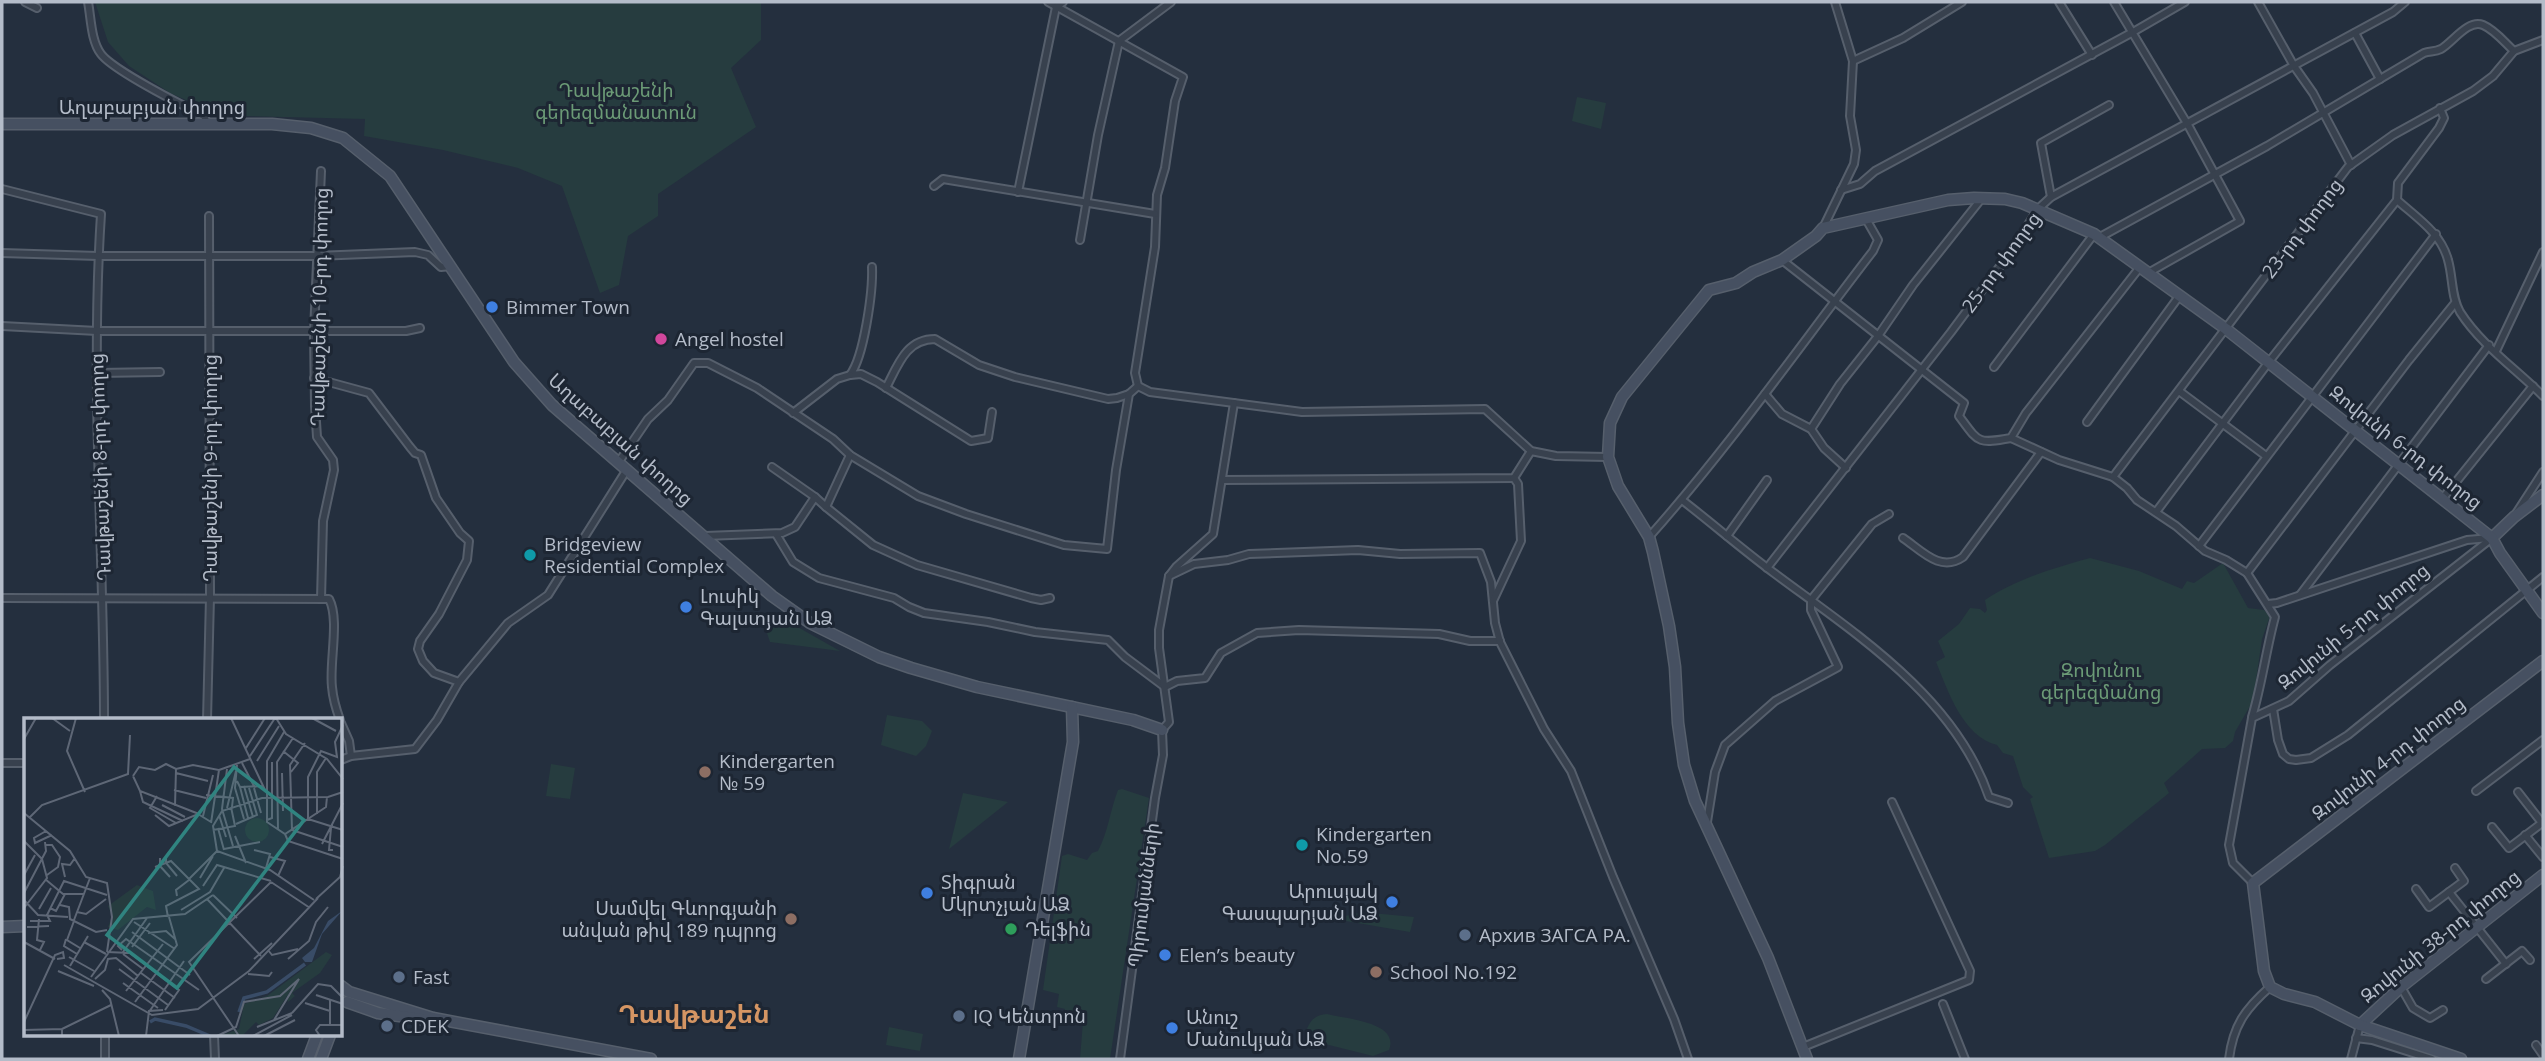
<svg xmlns="http://www.w3.org/2000/svg" width="2545" height="1061" font-family="'Open Sans','Noto Sans Armenian',sans-serif">
	<style>
		.green { fill: #263c3f }
		.lines { fill: none; stroke-linecap: round; stroke-linejoin: round }
		.street-casing { stroke: #565f6c; stroke-width: 10 }
		.secondary-casing { stroke: #565f6c; stroke-width: 13 }
		.street { stroke: #38414e; stroke-width: 6 }
		.secondary { stroke: #465061; stroke-width: 10 }
		.shop-dot { fill: #3f7fe0; stroke: #1d2633; stroke-width: 2.5 }
		.hotel-dot { fill: #d1479c; stroke: #1d2633; stroke-width: 2.5 }
		.culture-dot { fill: #0f9aa8; stroke: #1d2633; stroke-width: 2.5 }
		.education-dot { fill: #8d6e63; stroke: #1d2633; stroke-width: 2.5 }
		.leisure-dot { fill: #2e9e5b; stroke: #1d2633; stroke-width: 2.5 }
		.service-dot { fill: #5c6f8a; stroke: #1d2633; stroke-width: 2.5 }
		.labels { text-anchor: middle; dominant-baseline: central; stroke-width: 6; stroke-linejoin: round; paint-order: stroke }
		.park-label { font-size: 19px; fill: #6b9a76; stroke: #1d2633 }
		.street-label { font-size: 19px; fill: #b4bcc9; stroke: #1d2633 }
		.poi-label { font-size: 19px; fill: #b4bcc9; stroke: #1d2633; text-anchor: start }
		.district-label { font-size: 26px; font-weight: bold; fill: #d59563; stroke: #1d2633 }
		.inset-river { fill: none; stroke: #394c67; stroke-width: 3.5 }
		.inset-road { fill: none; stroke: #5e6776; stroke-width: 2 }
		.view { fill: #308480; fill-opacity: 0.15; stroke: #308480; stroke-width: 3.5 }
		.inset-edge { fill: none; stroke: #b4bcc9; stroke-width: 3.5 }
	</style>
	<rect width="100%" height="100%" fill="#242f3e"/>
	<!-- green -->
	<g class="green">
		<path d="M95,2h666v38l-30,28 25,59 -98,67v22l-30,20 -9,49 -19,8 -38,-107 -44,-18 -75,-18 -79,-14 1,-17 -121,-3 -44,-10 -30,-13 -41,-27 -21,-24z"/>
		<path d="M1577,97l29,6 -5,26 -29,-8z"/>
		<path d="M2090,558l49,13 43,18 5,-8 7,2 29,-20 25,45 16,2 6,6 -8,23 -9,62 -18,31 -2,9 -8,7 -23,1 -38,34 5,10 -64,52 -10,6 -46,7 -19,-59 3,-2 -10,-10 -10,-31 -10,-3 -6,-8c-34,-8 -49,-54 -61,-83l9,-5 -7,-16 21,-17 11,-16 10,1 5,4 2,-3 -2,-10c31,-21 69,-32 105,-42z"/>
		<path d="M780,617l60,34 -70,-9 -3,-9 6,-13z"/>
		<path d="M887,715l35,6 10,10 -6,15 -10,10 -35,-11z"/>
		<path d="M551,764l24,4 -5,31 -24,-3z"/>
		<path d="M1122,789l27,9 -39,261h-30l3,-38 -19,-4 1,-8 -8,-2 2,-13 -16,-4 19,-134 6,-2 19,6 5,-7 6,-2c10,-19 12,-40 20,-61z"/>
		<path d="M963,793l45,9 -59,47z"/>
		<path d="M1361,912l53,5 -4,15 -76,-13z"/>
		<path d="M1327,1014c19,5 73,8 62,36l-16,6 -60,-15 -6,-12c4,-10 9,-14 20,-15z"/>
		<path d="M889,1027l34,7 -3,17 -34,-6z"/>
	</g>
	<g class="lines">
		<!-- street casing -->
		<g class="street-casing">
			<g id="street">
				<path d="M25,2l12,6"/>
				<path d="M88,2c3,16 3,39 13,52 12,16 83,52 103,62l4,9"/>
				<path d="M1048,2l135,75 -8,24 -10,67 -8,27 -2,52 -20,126 3,13"/>
				<path d="M2059,2l33,53"/>
				<path d="M2114,2l74,123 52,96 -92,52"/>
				<path d="M2258,2l36,64 19,27 38,72"/>
				<path d="M2355,33l25,46"/>
				<path d="M1853,61l50,-23 59,-36"/>
				<path d="M2440,108l4,10 -5,10 -41,55 -1,17c20,18 44,33 51,60 5,17 3,37 12,52 21,33 56,57 83,84"/>
				<path d="M321,171l-7,161 1,74 2,31 16,23 1,10 -11,51 -2,78"/>
				<path d="M934,186l9,-7 212,35"/>
				<path d="M2,189l99,25c-11,168 3,338 3,506"/>
				<path d="M1841,190l19,-6 15,-13 258,-139 52,-30"/>
				<path d="M1018,192l38,-185 7,-5"/>
				<path d="M2051,197l-10,-54 68,-38"/>
				<path d="M1823,228l31,-64 2,-14 -6,-34 3,-55 -18,-59"/>
				<path d="M2100,237l167,-91 157,-93c6,-2 11,-1 17,-4 12,-7 27,-30 42,-24 12,5 22,18 31,26"/>
				<path d="M1080,240l18,-105 21,-94 52,-39"/>
				<path d="M2,253l96,3h218l99,-4 13,3 13,12 10,-1"/>
				<path d="M1782,260l182,143 -5,13c20,27 18,28 52,22l15,-25 114,-146"/>
				<path d="M872,267c1,24 -8,90 -22,108l11,-1 16,8 94,59 17,-3 4,-26"/>
				<path d="M2,326l95,5h309l14,-3"/>
				<path d="M2496,351l47,-99"/>
				<path d="M1994,367l100,-133"/>
				<path d="M98,373l62,-1"/>
				<path d="M314,378l55,15 41,54 5,6 6,2 15,43 24,35 9,8 -2,19 -28,54 -19,27 -2,8 5,12 11,12 25,9"/>
				<path d="M1138,386l12,6 152,20 183,-3 46,42 25,5 52,1"/>
				<path d="M886,388c12,-23 20,-49 49,-49l44,26 36,12 93,22 9,-1 12,-4"/>
				<path d="M2179,391l87,65"/>
				<path d="M1765,394l17,20 29,15 13,19 22,20"/>
				<path d="M793,413l44,-34 13,-4"/>
				<path d="M2087,422l93,-127"/>
				<path d="M1811,429l29,-45 38,-48 35,-51 69,-87"/>
				<path d="M2011,438l48,22 54,17 14,11 10,12 39,26 29,25 21,9 21,13 162,-213 46,-57"/>
				<path d="M618,463l30,-44 20,-19 26,-37h14l49,25 76,51 17,16 68,41 48,18 98,31 43,4 9,-79 13,-76 9,-8"/>
				<path d="M772,467l43,30"/>
				<path d="M2113,477l235,-310 45,-32 80,-44 20,-15 21,-25 29,-11"/>
				<path d="M1222,480l292,-2 17,-27"/>
				<path d="M2443,498l90,-112"/>
				<path d="M1682,500c31,24 61,50 92,73 82,61 181,124 215,224l19,6"/>
				<path d="M826,507l47,38 44,20 114,33 10,2 9,-2"/>
				<path d="M2156,512l112,-149 129,-163"/>
				<path d="M2517,512l26,-40"/>
				<path d="M776,534l17,28 26,16 75,20 15,9 15,6 64,9 47,10 73,8 17,17 40,30 12,-6 28,-3 16,-25 36,-20 42,-3 140,4 31,7h30"/>
				<path d="M705,536l77,-3 13,-6 20,-30 11,10 24,-52"/>
				<path d="M1727,536l40,-56"/>
				<path d="M1649,537c80,-90 150,-190 224,-286l5,-11 -12,-21"/>
				<path d="M1903,538c18,12 37,35 60,19l78,-105"/>
				<path d="M2199,546l237,-312"/>
				<path d="M1767,568l184,-236 61,-82 26,-41 13,-12 342,-185 12,-10"/>
				<path d="M2247,573l28,44c-9,33 -13,67 -23,100"/>
				<path d="M1169,576l25,-12 34,-4 21,-6 109,-4 42,4 80,-1 11,29 4,41 5,19 44,87 27,42 42,106 61,142 14,40"/>
				<path d="M2300,595l189,-250"/>
				<path d="M2,598l327,1c11,20 0,64 3,88 1,12 4,22 8,33"/>
				<path d="M1493,601l28,-60 -3,-57 -4,-6"/>
				<path d="M2268,604l9,-1 190,-63 23,-2"/>
				<path d="M2273,709l5,31 5,14 6,5 7,1 15,-2 37,-23 195,-158"/>
				<path d="M207,720l3,-123 -1,-381"/>
				<path d="M341,723l8,18 2,15"/>
				<path d="M341,760l10,-4 64,-7 22,-29 22,-38 49,-59 40,-28 78,-124"/>
				<path d="M2,763h24"/>
				<path d="M2476,791l67,-51"/>
				<path d="M1707,822l8,-50 10,-27 50,-44 63,-34 -27,-57v-10l61,-76 17,-10"/>
				<path d="M2492,827l17,21 33,-25 -24,-31"/>
				<path d="M2525,835l18,22"/>
				<path d="M2455,868l9,13 -15,11 57,72"/>
				<path d="M2253,883l-20,-20 -4,-18 23,-127 37,-17 41,-36 162,-127"/>
				<path d="M2416,889l13,18 20,-15"/>
				<path d="M2486,979l36,-28 8,9"/>
				<path d="M2401,987l12,21 17,10 13,-8"/>
				<path d="M1943,1004l22,55"/>
				<path d="M214,1035l1,24"/>
				<path d="M2356,1038l16,2 60,19"/>
				<path d="M2536,1045l7,10"/>
				<path d="M1803,1047l166,-67 1,-9 -78,-169"/>
				<path d="M105,1059v-24"/>
				<path d="M1120,1059l35,-261 8,-43 -1,-25 7,-8 -10,-74v-18l10,-54 7,-9 37,-33 21,-131"/>
				<path d="M2229,1059c4,-33 16,-50 41,-72"/>
				<path d="M2351,1059l9,-34"/>
			</g>
		</g>
		<!-- secondary casing -->
		<g class="secondary-casing">
			<g id="secondary">
				<path d="M2,124h270l39,4 32,10 47,38 124,186 38,43 220,191 38,27 69,34 32,11 66,19 156,33 29,10"/>
				<path d="M2492,538l22,-21 29,-22"/>
				<path d="M2,927l24,-1"/>
				<path d="M341,986l8,6 84,26 218,41"/>
				<path d="M347,1002l31,11 43,6"/>
				<path d="M2360,1025l41,-38 142,-112"/>
				<path d="M308,1059l9,-24"/>
				<path d="M321,1059l9,-24"/>
				<path d="M1019,1059l54,-317 -1,-35"/>
				<path d="M1807,1059l-39,-101 -73,-157 -11,-36 -6,-42 -3,-56 -6,-41 -16,-74 -4,-15 -31,-51 -10,-29 2,-34 12,-26 87,-107 27,-7 17,-11 29,-12 34,-24 7,-8 125,-28 26,-2 31,1 17,4 72,31 132,95 266,209 8,15 43,60"/>
				<path d="M2461,1059l-101,-34 -45,-23 -31,-8 -14,-7 -6,-16 -11,-88 290,-222"/>
			</g>
		</g>
		<!-- street -->
		<use href="#street" class="street"/>
		<!-- secondary -->
		<use href="#secondary" class="secondary"/>
	</g>
	<!-- markers -->
	<g class="shop-dot">
		<circle cx="492" cy="307" r="7"/>
		<circle cx="686" cy="607" r="7"/>
		<circle cx="927" cy="893" r="7"/>
		<circle cx="1392" cy="902" r="7"/>
		<circle cx="1165" cy="955" r="7"/>
		<circle cx="1172" cy="1028" r="7"/>
	</g>
	<circle class="hotel-dot" cx="661" cy="339" r="7"/>
	<g class="culture-dot">
		<circle cx="530" cy="555" r="7"/>
		<circle cx="1302" cy="845" r="7"/>
	</g>
	<g class="education-dot">
		<circle cx="705" cy="772" r="7"/>
		<circle cx="791" cy="919" r="7"/>
		<circle cx="1376" cy="972" r="7"/>
	</g>
	<circle class="leisure-dot" cx="1011" cy="929" r="7"/>
	<g class="service-dot">
		<circle cx="1465" cy="935" r="7"/>
		<circle cx="399" cy="977" r="7"/>
		<circle cx="959" cy="1016" r="7"/>
		<circle cx="387" cy="1026" r="7"/>
	</g>
	<g class="labels">
		<!-- park labels -->
		<g class="park-label">
			<text x="616" y="90">Դավթաշենի<tspan x="616" dy="22">գերեզմանատուն</tspan></text>
			<text x="2101" y="670">Զովունու<tspan x="2101" dy="22">գերեզմանոց</tspan></text>
		</g>
		<!-- street labels -->
		<g class="street-label">
			<text x="152" y="107">Աղաբաբյան փողոց</text>
			<text transform="translate(2302 228) rotate(-53)">23-րդ փողոց</text>
			<text transform="translate(2001 262) rotate(-54)">25-րդ փողոց</text>
			<text transform="translate(319 307) rotate(-89)">Դավթաշենի 10-րդ փողոց</text>
			<text transform="translate(621 439) rotate(42)">Աղաբաբյան փողոց</text>
			<text transform="translate(2406 447) rotate(38)">Զովունի 6-րդ փողոց</text>
			<text transform="translate(100 467) rotate(-92)">Դավթաշենի 8-րդ փողոց</text>
			<text transform="translate(210 468) rotate(-90)">Դավթաշենի 9-րդ փողոց</text>
			<text transform="translate(2353 626) rotate(-39)">Զովունի 5-րդ փողոց</text>
			<text transform="translate(2388 758) rotate(-38)">Զովունի 4-րդ փողոց</text>
			<text transform="translate(1143 895) rotate(-83)">Պիրումյանների</text>
			<text transform="translate(2440 936) rotate(-39)">Զովունի 38-րդ փողոց</text>
		</g>
		<!-- poi labels -->
		<g class="poi-label">
			<text x="506" y="307">Bimmer Town</text>
			<text x="675" y="339">Angel hostel</text>
			<text x="544" y="544">Bridgeview<tspan x="544" dy="22">Residential Complex</tspan></text>
			<text x="700" y="596">Լուսիկ<tspan x="700" dy="22">Գալստյան ԱՁ</tspan></text>
			<text x="719" y="761">Kindergarten<tspan x="719" dy="22">№ 59</tspan></text>
			<text x="1316" y="834">Kindergarten<tspan x="1316" dy="22">No.59</tspan></text>
			<text x="941" y="882">Տիգրան<tspan x="941" dy="22">Մկրտչյան ԱՁ</tspan></text>
			<text x="1378" y="891" text-anchor="end">Արուսյակ<tspan x="1378" dy="22">Գասպարյան ԱՁ</tspan></text>
			<text x="777" y="908" text-anchor="end">Սամվել Գևորգյանի<tspan x="777" dy="22">անվան թիվ 189 դպրոց</tspan></text>
			<text x="1025" y="929">Դելֆին</text>
			<text x="1479" y="935">Архив ЗАГСА РА.</text>
			<text x="1179" y="955">Elen’s beauty</text>
			<text x="1390" y="972">School No.192</text>
			<text x="413" y="977">Fast</text>
			<text x="973" y="1016">IQ Կենտրոն</text>
			<text x="1186" y="1017">Անուշ<tspan x="1186" dy="22">Մանուկյան ԱՁ</tspan></text>
			<text x="401" y="1026">CDEK</text>
		</g>
		<!-- district labels -->
		<g class="district-label">
			<text x="694" y="1013">Դավթաշեն</text>
		</g>
	</g>
	<!-- overview -->
	<g transform="translate(24 718)">
		<rect width="318" height="318" fill="#242f3e"/>
		<path d="M221 112a12 12 0 1 1 24 0a12 12 0 1 1-24 0ZM113,167l16,6 3,19 -9,-3 -29,23 -10,-3 4,-11 -4,-10zM302,234l6,3 -12,18 -28,20 3,3 -7,6 -1,-6 -14,22 -14,7 -3,-3 -14,14h-23l20,-7 5,-25 23,-8z" fill="#263c3f"/>
		<path d="M318,193l-20,23 -10,28h-7l-3,-4 12,-10 14,-27z" fill="#394c67"/>
		<path class="inset-river" d="M215,294l5,-14 23,-6 38,-28M126,304l5,-3 31,7 24,10"/>
		<path class="inset-road" d="M28,0l18,13M52,0l-9,33 18,41M207,0l34,72M252,0l10,16 41,25 16,20M288,0l24,13M319,7l-8,17 2,15 -16,-6 -13,26v42l35,11M260,14l-17,29v61l18,12 41,-27 1,-10M0,21l12,-21M281,25l-15,22 2,65 51,17M222,30l19,-30M259,33l15,12 -7,9M226,38l25,-38M233,43l22,-35M218,45l13,25M213,47l-2,23 9,31M203,51l-5,40 11,37M195,52l31,-11M152,55l32,8M258,55l1,38M109,58l6,-9 16,3 11,-6 10,5 17,-4 26,5 -8,53M109,58l7,15 59,23M213,63l3,6 23,-1M220,68l9,31M216,69l8,31M230,70l7,25M150,72l32,8M116,73l3,11 40,19M182,77l27,3 -1,9M133,78l-7,12 26,15M138,87l23,12M151,88l1,-37M203,90l9,-37M0,95l46,38 16,26 21,6 5,34 -5,35M293,96v-42l9,-14M131,97l14,11 29,-12 13,8M195,97l7,22M179,98l10,-41M5,100l13,-13 86,-31 2,-39M243,102l5,-2v-56M212,106l21,-9 -8,-27M194,110l6,22M307,110l-2,22h4M189,112l22,-4 -4,-19M254,112l-1,-68 16,-24M22,113l-12,7 1,5 17,-8M261,116l3,7 55,18M211,118l11,27M0,123l18,18M298,126l21,-41M22,127h6l8,12 -2,10 -11,8M200,131l36,-7M230,132l16,4 -4,14M142,138v7l11,13M246,139l15,4 -7,15M136,140v8l10,11M131,149l16,-6 28,28 -33,17 2,11M0,157l11,-20M41,159l-3,-13 8,1 5,-7M176,160l13,-22M21,161l18,15h21M165,161l28,-28M247,164l39,26M179,168l14,-21 54,16M0,175l22,-42 -1,-9M189,177l24,23M153,178l-1,-6 13,-10M183,181l54,57M292,181l24,-22 3,-11M0,182l14,15 30,2M290,182l-44,-30 -53,-19 -4,-25 9,-15 40,-13 66,-1 15,-5M36,187l9,2 1,12 26,13 11,-2M0,190l23,-30 -5,-19M26,190l6,3 9,-17M15,191l12,-21M157,192l29,-18 14,-24M53,194l9,2 20,-15M15,201l-2,21 7,2 -4,8M50,202l16,-42M6,203h20l-3,-6 17,-34 43,14M50,203l-7,19 13,8M110,204l41,27M3,209l22,-1M108,214l58,43M124,215l18,-2 9,8M42,221l-2,7 13,8M0,224l31,17M60,224l22,12M108,229l18,-24M98,232l-4,-4 8,-7 73,51M244,232l4,5 26,-6M83,234l23,1 49,37 -14,20M99,234l24,-34M99,236l20,15M45,239l25,14M230,241l18,-16M264,241l21,-18 7,-19 12,-15M40,247l88,50 46,-6 51,-38 69,-73M46,248l18,-30M95,251l49,36M34,253l36,15M117,255l34,25M224,256l21,2 3,-4M67,259l42,-58 52,-5 28,-19M71,261l10,-9 3,-11 8,-1 22,18M99,265l35,25M78,272l8,9 9,37M102,273l37,-47M292,277l27,9M306,282v25M111,284l42,-57 -8,-28M281,285l25,8M125,294l35,-51M268,295l26,-29 13,2 12,12M0,304l31,-67 8,-3 1,6 -7,1M233,309l35,-14M38,311l49,-24M0,312l38,-1v7M122,318l3,-25 14,-1M193,318l19,-9 8,-25 36,-6 19,-17 -25,41M215,318l-50,-74 82,-80M229,318l39,-21M240,318l31,-16M296,318l-4,-6 4,-5h23"/>
		<path class="view" d="M210,49l70,53 -127,168 -70,-53z"/>
		<rect width="318" height="318" class="inset-edge"/>
	</g>
	<!-- border -->
	<rect width="2545" height="1061" fill="none" stroke="#b4bcc9" stroke-width="7"/>
</svg>
